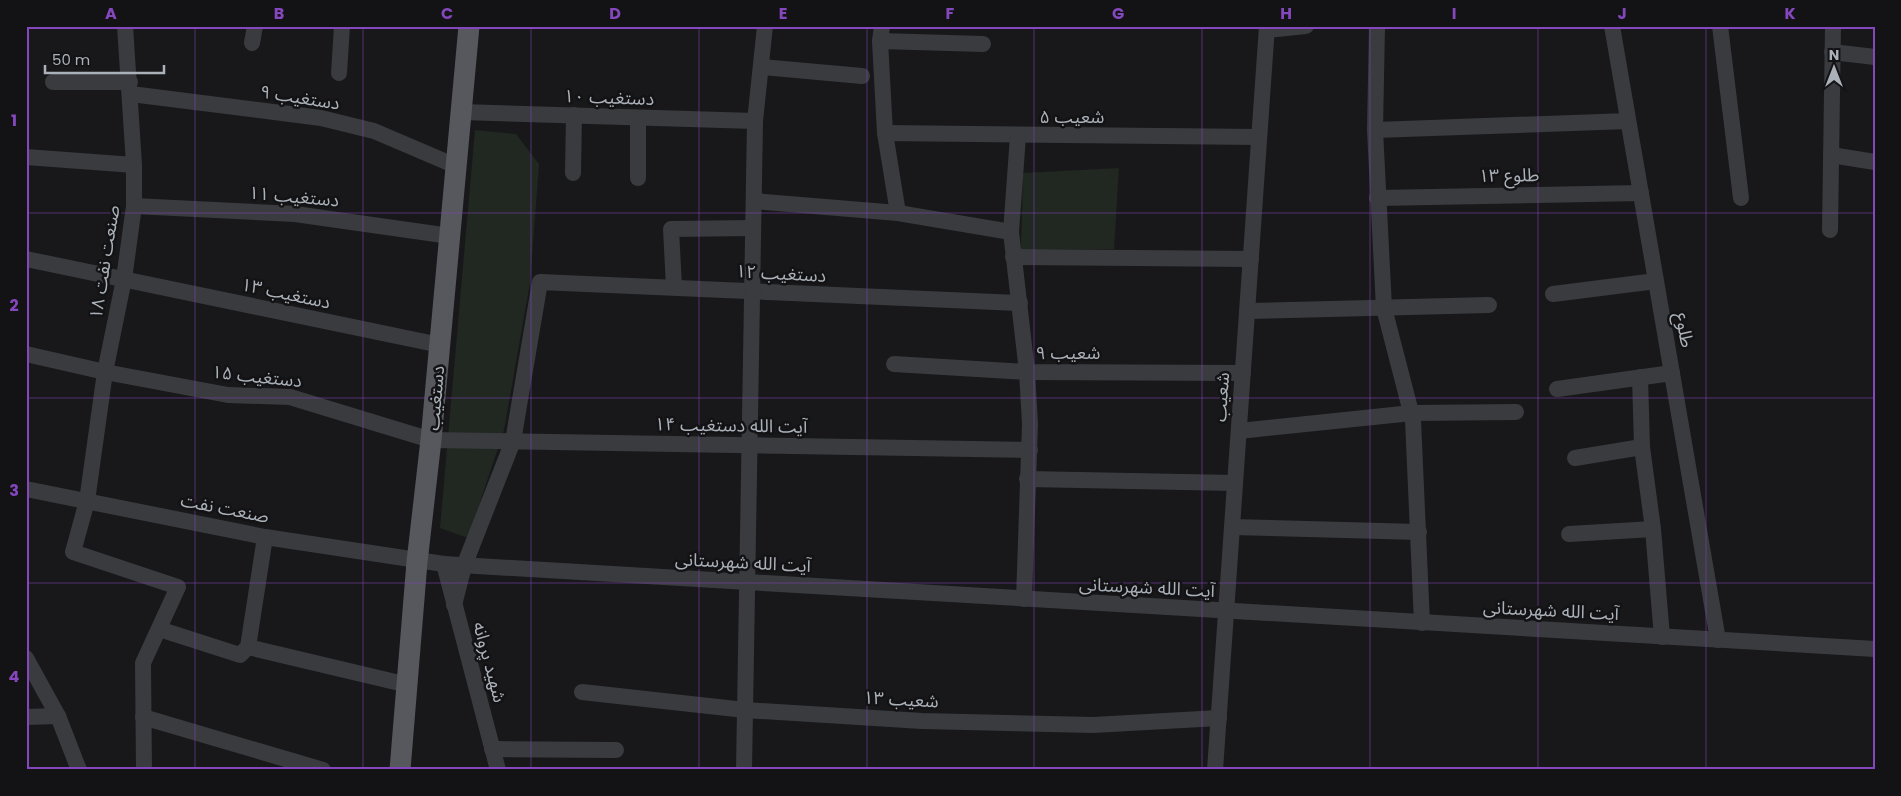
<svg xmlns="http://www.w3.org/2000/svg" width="1901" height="796" font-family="Poppins,'Noto Sans Arabic',sans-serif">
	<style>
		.green { fill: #202821 }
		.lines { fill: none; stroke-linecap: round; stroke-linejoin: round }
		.minor { stroke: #393b3f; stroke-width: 16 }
		.major { stroke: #56585d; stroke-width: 21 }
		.grid { fill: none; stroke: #8547be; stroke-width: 1; stroke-opacity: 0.55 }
		.labels { text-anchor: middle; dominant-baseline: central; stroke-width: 5; stroke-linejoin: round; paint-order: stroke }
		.street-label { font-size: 18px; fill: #abb1b9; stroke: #131315 }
		.neatline { fill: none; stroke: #8547be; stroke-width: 2 }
		.grid-label { font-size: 16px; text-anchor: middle; font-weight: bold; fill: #8547be }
	</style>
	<rect width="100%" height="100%" fill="#18181a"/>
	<!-- green -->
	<g class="green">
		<path d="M475,130l41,4 23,30 -9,119 -26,147 -36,108 -28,-10z"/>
		<path d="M1119,168l-5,81h-93l2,-76z"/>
	</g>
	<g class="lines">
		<!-- minor -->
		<g class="minor">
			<path d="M125,26l9,139v41l-10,73 -19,93 -18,129 -14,51 105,35 -35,76 1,107"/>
			<path d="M882,26l-2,15 5,92 13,80"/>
			<path d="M1377,26l-2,104 9,178 29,112 9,203"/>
			<path d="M1612,26l106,614"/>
			<path d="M1720,26l21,172"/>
			<path d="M1267,30l39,-4"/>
			<path d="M880,41l103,3"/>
			<path d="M252,43l3,-17"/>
			<path d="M1832,52l43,5"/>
			<path d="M761,67l101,9"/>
			<path d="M339,73l3,-47"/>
			<path d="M53,82h77"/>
			<path d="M131,94l190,24 53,13 82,35"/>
			<path d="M461,112l294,9"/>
			<path d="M1375,130l253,-9"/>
			<path d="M885,133l374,4"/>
			<path d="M1018,136l-7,96 16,140 3,52 -6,175"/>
			<path d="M1831,155l44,7"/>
			<path d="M26,157l108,8"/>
			<path d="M573,173l1,-58"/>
			<path d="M638,178v-60"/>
			<path d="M1377,198l264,-5"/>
			<path d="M754,201l144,12 113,19"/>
			<path d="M134,206l161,8 155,22"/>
			<path d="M1830,230l3,-204"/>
			<path d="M1013,257l238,2"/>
			<path d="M26,259l414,86"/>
			<path d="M674,287l-3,-58 82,-1"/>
			<path d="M1553,294l103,-13"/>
			<path d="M1247,311l242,-6"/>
			<path d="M26,354l79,18 123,23 62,2 141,43 599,10"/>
			<path d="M894,364l133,8 216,1"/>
			<path d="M1640,377l2,70 11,82 9,108"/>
			<path d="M1557,389l115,-16"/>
			<path d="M1239,431l173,-18 104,-1"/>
			<path d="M1575,458l67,-11"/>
			<path d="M1027,479l208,4"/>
			<path d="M26,489l239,48 179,27 1431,85"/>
			<path d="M1232,527l187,5"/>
			<path d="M1569,534l84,-5"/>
			<path d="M444,564l54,206"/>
			<path d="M454,605l10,-39 49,-125 27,-159 480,21"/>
			<path d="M159,629l81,26 8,-8 160,38"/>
			<path d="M248,647l17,-110"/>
			<path d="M26,658l32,58 21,54"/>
			<path d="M582,692l163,18 177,11 171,4 126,-7"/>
			<path d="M26,717l32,-1"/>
			<path d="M143,717l180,53"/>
			<path d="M492,749l124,1"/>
			<path d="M744,770l11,-649 10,-95"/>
			<path d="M1215,770l52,-744"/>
		</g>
		<!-- major -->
		<path class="major" d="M400,770l17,-208 14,-122 38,-414"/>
	</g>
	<!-- grid -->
	<path class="grid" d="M195,26v744M363,26v744M531,26v744M699,26v744M867,26v744M1034,26v744M1202,26v744M1370,26v744M1538,26v744M1706,26v744M26,213h1849M26,398h1849M26,583h1849"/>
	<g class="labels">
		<!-- street labels -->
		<g class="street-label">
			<text transform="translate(300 97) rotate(9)">دستغیب ۹</text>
			<text transform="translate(609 97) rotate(2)">دستغیب ۱۰</text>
			<text x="1072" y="116">شعیب ۵</text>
			<text transform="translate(1509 175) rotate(-1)">طلوع ۱۳</text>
			<text transform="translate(294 196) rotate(5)">دستغیب ۱۱</text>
			<text transform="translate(104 262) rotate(-81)">صنعت نفت ۱۸</text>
			<text transform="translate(781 273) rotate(3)">دستغیب ۱۲</text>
			<text transform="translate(286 293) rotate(12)">دستغیب ۱۳</text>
			<text transform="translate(1685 330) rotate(80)">طلوع</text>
			<text x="1068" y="352">شعیب ۹</text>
			<text transform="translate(257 376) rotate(6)">دستغیب ۱۵</text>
			<text transform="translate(1221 397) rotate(-86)">شعیب</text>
			<text transform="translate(435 398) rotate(-85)">دستغیب</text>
			<text transform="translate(731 425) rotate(1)">آیت الله دستغیب ۱۴</text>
			<text transform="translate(225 508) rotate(11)">صنعت نفت</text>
			<text transform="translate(743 562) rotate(3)">آیت الله شهرستانی</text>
			<text transform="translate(1147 587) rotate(3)">آیت الله شهرستانی</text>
			<text transform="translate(1551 610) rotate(3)">آیت الله شهرستانی</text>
			<text transform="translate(490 662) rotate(75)">شهید پروانه</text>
			<text transform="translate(901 699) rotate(3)">شعیب ۱۳</text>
		</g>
	</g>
	<!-- border -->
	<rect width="1901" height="796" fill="none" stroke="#131315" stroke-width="55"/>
	<!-- north arrow -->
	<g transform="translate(1834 68)" stroke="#131315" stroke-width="4" paint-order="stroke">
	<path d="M0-4L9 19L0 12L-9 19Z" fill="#abb1b9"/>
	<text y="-8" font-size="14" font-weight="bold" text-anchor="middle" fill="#abb1b9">N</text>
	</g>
	<!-- scale -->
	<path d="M45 65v8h119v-8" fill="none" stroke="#abb1b9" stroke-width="2.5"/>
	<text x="52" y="65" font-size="15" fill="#abb1b9" stroke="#131315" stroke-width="4" paint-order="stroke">50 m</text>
	<rect x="28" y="28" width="1846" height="740" class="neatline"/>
	<g class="grid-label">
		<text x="111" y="19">A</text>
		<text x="279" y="19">B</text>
		<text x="447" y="19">C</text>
		<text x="615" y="19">D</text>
		<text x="783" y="19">E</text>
		<text x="950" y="19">F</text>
		<text x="1118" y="19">G</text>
		<text x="1286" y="19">H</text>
		<text x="1454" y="19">I</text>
		<text x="1622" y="19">J</text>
		<text x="1790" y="19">K</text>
		<text x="14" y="126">1</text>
		<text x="14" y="311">2</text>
		<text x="14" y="496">3</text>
		<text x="14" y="682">4</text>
	</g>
</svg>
